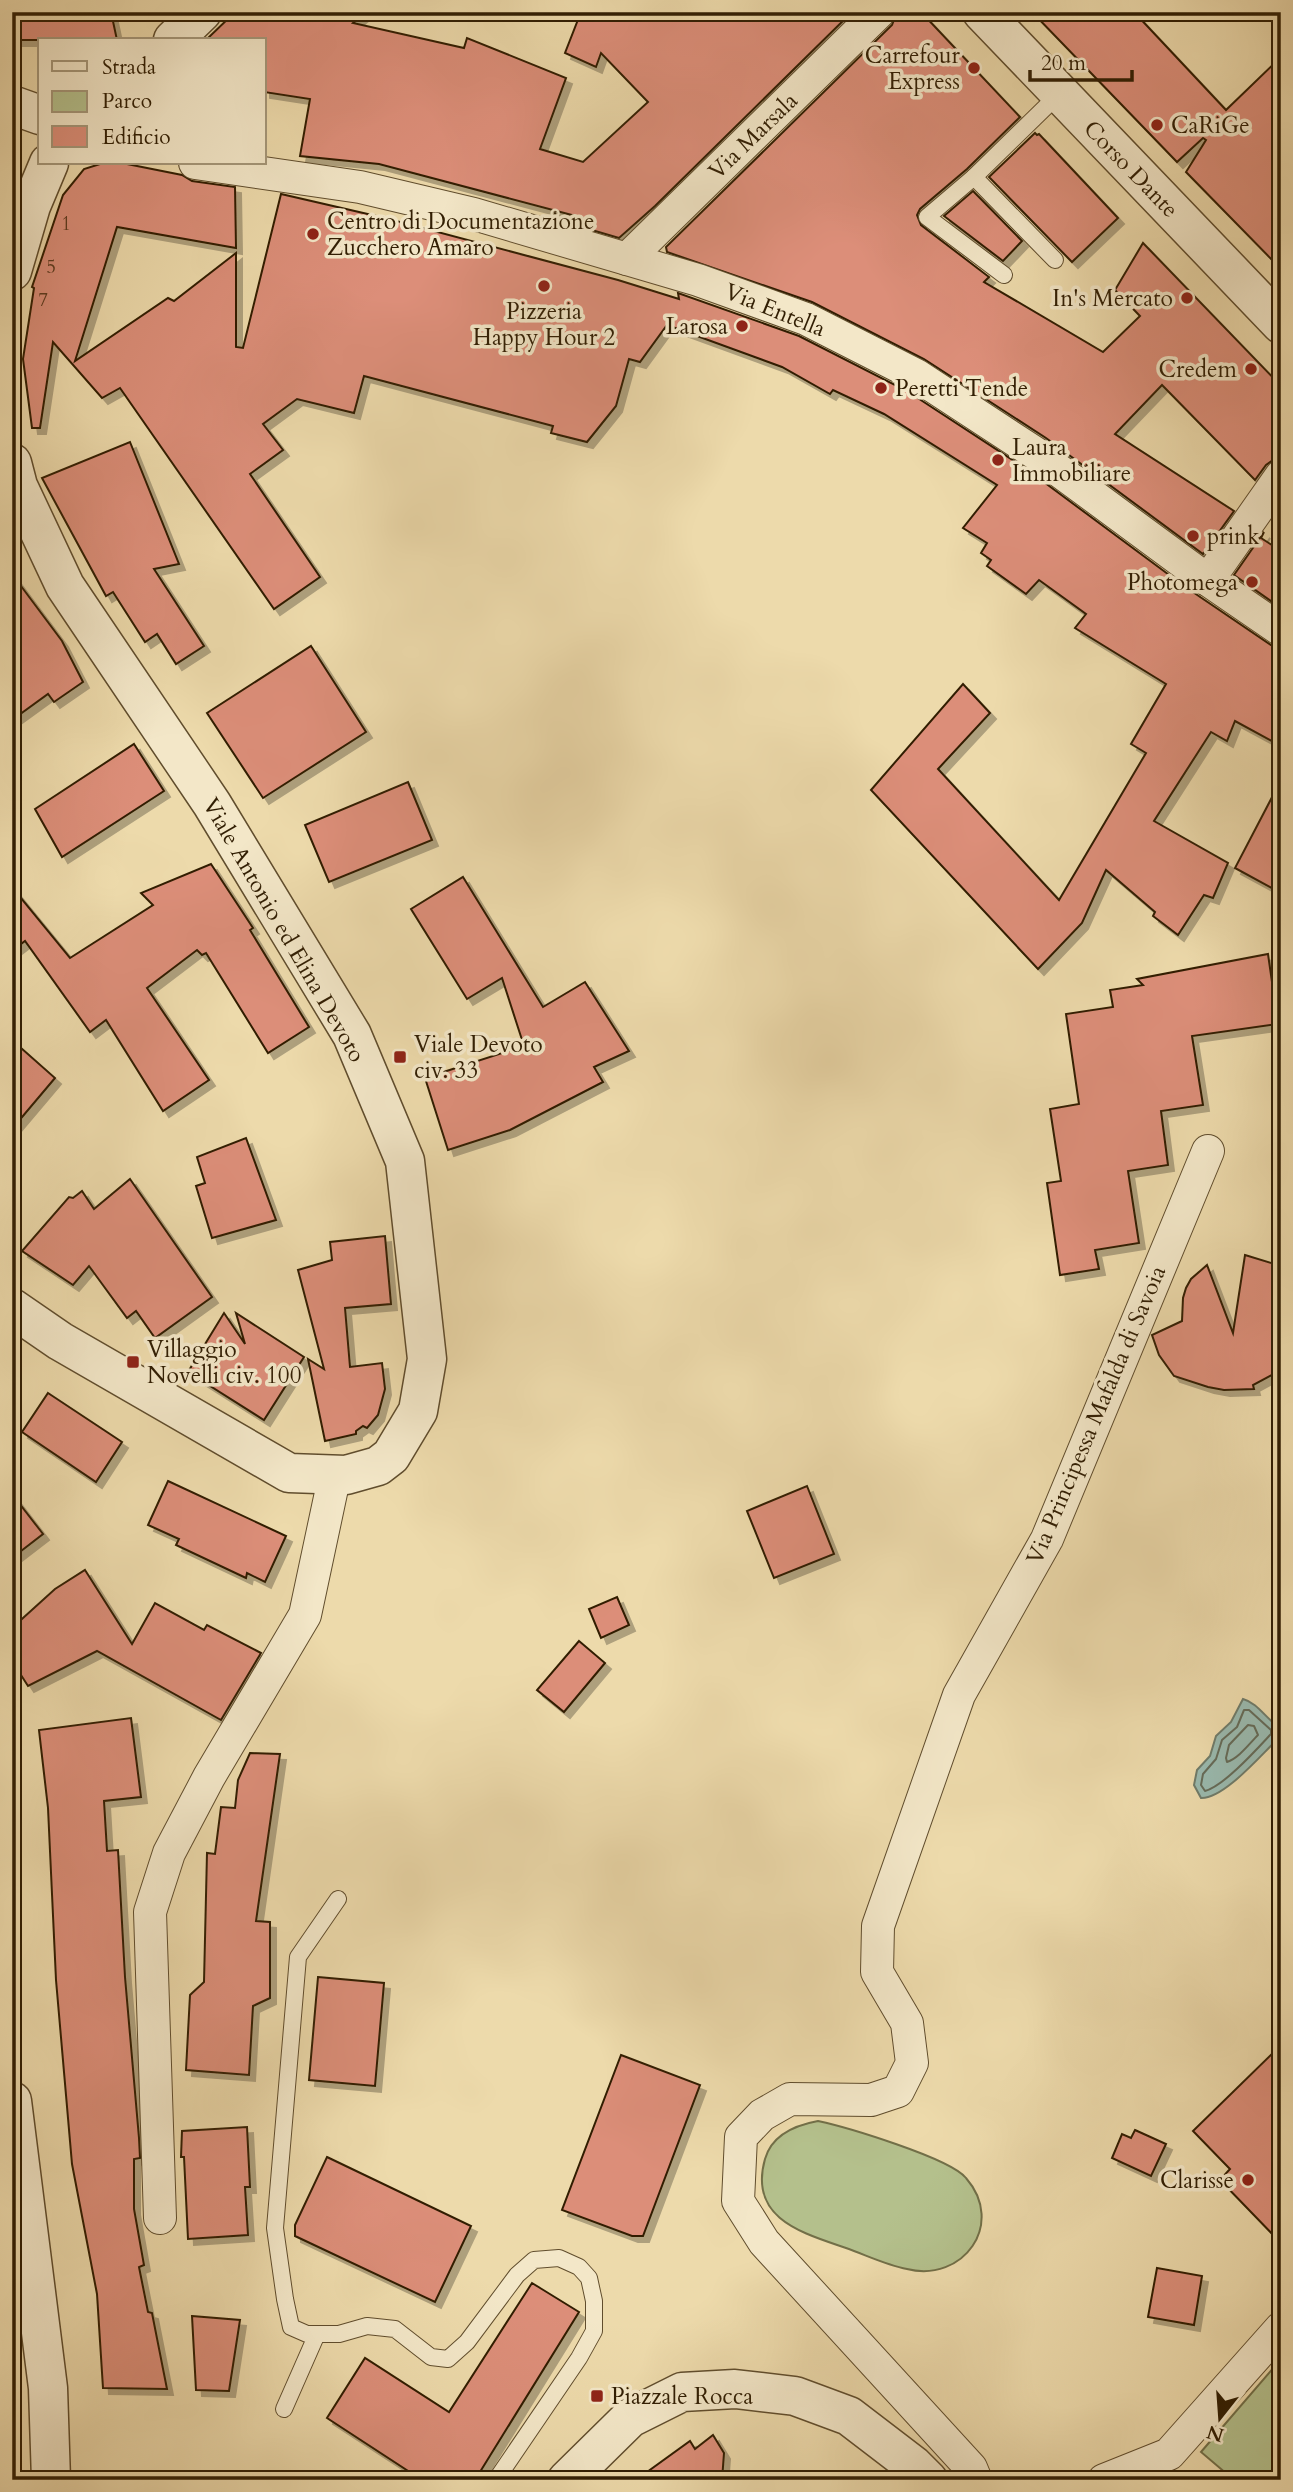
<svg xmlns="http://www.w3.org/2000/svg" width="1293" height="2492" font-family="Cardo,serif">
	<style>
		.green { fill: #b4c08c; stroke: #726f48; stroke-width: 2 }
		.water { fill: #9abaaf; stroke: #707c6a; stroke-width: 2 }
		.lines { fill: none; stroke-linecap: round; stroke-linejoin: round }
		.shore { stroke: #666c59; stroke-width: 2 }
		.building { fill: #dc8e79; stroke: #311e03; stroke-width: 2; filter: url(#shadow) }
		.service-casing { stroke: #604d2d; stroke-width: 18 }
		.minor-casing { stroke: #604d2d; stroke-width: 34 }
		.tertiary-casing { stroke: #604d2d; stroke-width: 41 }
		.service { stroke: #f3e7c8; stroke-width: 16 }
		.minor { stroke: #f3e7c8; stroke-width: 32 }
		.tertiary { stroke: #f3e7c8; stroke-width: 38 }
		.poi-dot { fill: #8f2418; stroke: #f3e7c8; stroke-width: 2.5 }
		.labels { text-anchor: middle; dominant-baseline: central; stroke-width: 7; stroke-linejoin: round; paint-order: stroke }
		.number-label { font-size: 19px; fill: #5c3a20 }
		.poi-label { font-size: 23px; fill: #311e03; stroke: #f3e7c8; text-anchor: start }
		.street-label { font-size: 23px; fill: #311e03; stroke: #f3e7c8 }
	</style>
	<defs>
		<filter id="shadow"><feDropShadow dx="6" dy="6" stdDeviation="0" flood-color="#0004"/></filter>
	</defs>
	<rect width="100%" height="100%" fill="#eddaab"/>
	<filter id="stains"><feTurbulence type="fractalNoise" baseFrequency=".00286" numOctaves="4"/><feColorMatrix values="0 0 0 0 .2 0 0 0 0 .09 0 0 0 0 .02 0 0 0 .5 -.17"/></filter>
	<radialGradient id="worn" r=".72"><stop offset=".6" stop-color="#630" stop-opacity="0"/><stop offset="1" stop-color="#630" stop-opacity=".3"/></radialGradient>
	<!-- green -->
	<g class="green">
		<path d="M818,2121c28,6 132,37 148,57 40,46 -3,105 -59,91 -21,-4 -41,-14 -61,-21 -43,-15 -98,-29 -81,-89 7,-25 31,-34 53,-38z"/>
		<path d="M1281,2359v121h-47l-33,-28z"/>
	</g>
	<!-- water -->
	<path class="water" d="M1243,1699c15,4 23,20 36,28l2,9c-18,16 -56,63 -80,62l-7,-13 3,-15 13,-14 6,-20 15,-14z"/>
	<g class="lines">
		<!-- shore -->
		<g class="shore">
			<path d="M1244,1710h5l22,20v4c-14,15 -47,52 -66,57l-4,-6 2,-11 13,-15 6,-19 15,-13z"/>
			<path d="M1248,1725l6,1 4,9c-9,9 -19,23 -31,27l-1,-4 3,-13z"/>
		</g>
	</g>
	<!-- building -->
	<g class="building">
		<path d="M12,12h99l6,28h-105z"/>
		<path d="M235,12h131l-13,11 111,25 3,-10 99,40 -26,71 43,13 65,-60 -47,-49 -5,14 -31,-14 16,-41h271l-197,194 -36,32 -34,-10 2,-9 -208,-55 -79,-8 10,-57 -46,-7v-52h-58z"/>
		<path d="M897,12h24l99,105 -53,52 -47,40 -3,6 4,10 68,52 -5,5 119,70 37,-36 -25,-26 28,-47 138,143v72l-8,2 -7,5 -11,15 -93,-95 -47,49 119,77 -31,43 -157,-116 -122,-79 -112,-57 -145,-50 -1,-5 226,-222z"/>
		<path d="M1032,12h102l92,98 55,-53v212l-95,-97 20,-32 -3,-2 -26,24z"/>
		<path d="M1035,133l2,2 2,-1 79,84 -46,44 -83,-85z"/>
		<path d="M100,164h27l55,11 10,6 43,6 1,61 -119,-21 -42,134 93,-63 6,3 62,-48v94l7,1 38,-154 104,24 233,62 61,19 -1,-6 121,43 108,55 118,77 159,118 87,59 10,3v98l-46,-25 -8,20 -16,-9 -57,89 74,42 -15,35 -9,-3 -26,40 -25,-19 2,-4 -49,-42 -24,53 -44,46 -167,-179 92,-106 27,29 -52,56 121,131 87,-147 -15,-9 35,-60 -91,-56 11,-14 -47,-34 -13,14 -39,-28 4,-6 -10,-7 6,-10 -24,-15 34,-43 -113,-71 -51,-24 -3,4 -48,-27 -115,-42 -27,37 -11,-3 -13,47 -29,36 -36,-9 2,-7 -189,-50 -10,37 -57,-14 -34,25 20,26 -33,24 70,103 -46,32 -154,-221 -18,10 -49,-56 -13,86h-8l-9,-69 11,-71 -2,-1 31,-92 21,-26z"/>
		<path d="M973,191l49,50 -19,20 -59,-45z"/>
		<path d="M130,442l49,122 -25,5 50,77 -28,18 -19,-30 -12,8 -32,-50 -7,4 -64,-118z"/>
		<path d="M1264,532l-3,6 20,13v57l-47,-33z"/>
		<path d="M12,574l50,67 21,41 -29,20 -6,-8 -36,26z"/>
		<path d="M311,646l55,86 -103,66 -56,-85z"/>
		<path d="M134,744l30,47 -102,66 -27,-48z"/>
		<path d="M1281,780v113l-46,-25z"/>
		<path d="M408,782l24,58 -103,42 -24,-57z"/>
		<path d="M211,864l42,64 -3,2 59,97 -41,26 -62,-100 -4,2 -5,-5 -50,38 62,92 -46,31 -57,-91 -16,12 -65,-91 -13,10v-64l58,71 83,-53 -12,-12z"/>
		<path d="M463,877l80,130 42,-25 44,69 -35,16 9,15 -93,48 -62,20 -23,-72 99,-32 -22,-68 -35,21 -56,-90z"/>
		<path d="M1268,954l10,70 -86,12 11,69 -42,6 7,54 -40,6 11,72 -44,7 4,19 -39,6 -13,-92 14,-2 -11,-72 29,-5 -13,-90 47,-7 -3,-17 33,-5 -6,-6z"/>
		<path d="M12,1040l43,38 -43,51z"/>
		<path d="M246,1138l30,82 -64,18 -16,-52 9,-3 -8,-26z"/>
		<path d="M130,1179l82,118 -57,41 -19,-27 -9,7 -38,-52 -16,19 -51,-34 47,-54 4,1 9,-7 12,18z"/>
		<path d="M385,1236l6,68 -46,4 5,59 32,-4 3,26 -7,26 -11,13 -4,-2 -7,5v3l-31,7 -17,-82 16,10 -26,-99 34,-10 -2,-18z"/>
		<path d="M1245,1255l36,11v104l-28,15 1,4 -30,1 -16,-3 -34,-11 -15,-21 -7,-20 30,-14 1,-23 3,-10 5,-9 16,-14 26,68z"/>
		<path d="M224,1313l21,31 -9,-31 68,44 -40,63 -76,-48z"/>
		<path d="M48,1393l74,49 -26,40 -74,-50z"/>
		<path d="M168,1481l118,55 -21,46 -18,-9 -1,5 -70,-33 3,-6 -31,-14z"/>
		<path d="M807,1486l27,68 -60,24 -27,-67z"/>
		<path d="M12,1494l31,40 -31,24z"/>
		<path d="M85,1570l47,74 23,-41 49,27 3,-5 54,28 -40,67 -124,-69 -69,35 -16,-25v-33l43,-39z"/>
		<path d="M617,1597l12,28 -28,13 -12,-29z"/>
		<path d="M579,1641l26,22 -41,49 -27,-22z"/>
		<path d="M131,1718l10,79 -37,4 3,50 11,-1 7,127 14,161 1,20 -6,1v50l10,56 -5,2 9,45 4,1 15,76 -64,-1 -6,-94 -25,-130 -16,-184 -8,-172 -9,-78z"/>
		<path d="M250,1753l30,1 -24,167 14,1v76l-17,8 -4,69 -63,-5 4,-75 14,-13 3,-129 8,1 6,-47 14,1 3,-28z"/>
		<path d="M318,1977l66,6 -9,103 -66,-6z"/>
		<path d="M1281,2045v198l-61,-63 10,-11 -37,-38z"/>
		<path d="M621,2055l79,30 -57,151h-11l-70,-26z"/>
		<path d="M247,2127l3,60h-5l3,48 -60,4 -4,-82h-3l1,-26z"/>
		<path d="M1135,2130l31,14 -15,32 -39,-18 10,-24 9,4z"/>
		<path d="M327,2157l144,69 -36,76 -140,-66v-11z"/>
		<path d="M1157,2268l45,8 -8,49 -46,-8z"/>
		<path d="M532,2283l47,29 -104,168h-53l-95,-62 38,-60 84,54z"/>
		<path d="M192,2316l48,4 -11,71 -33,-1z"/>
		<path d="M713,2435l11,18 -2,27h-86l54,-39 5,8z"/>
	</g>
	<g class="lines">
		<!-- service casing -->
		<g class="service-casing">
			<g id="service">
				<path d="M974,177l-47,40 77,58"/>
				<path d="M1055,260l-81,-83 85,-83"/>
				<path d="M338,1899l-40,58 -23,271 10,71 6,28 16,7h32l28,-8 28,3 36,28 17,2 19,-17 50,-67 17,-15 25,-2 20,9 10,11 5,23v30l-15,27 -83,122"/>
				<path d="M284,2409l33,-75"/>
			</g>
		</g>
		<!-- minor casing -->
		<g class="minor-casing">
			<g id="minor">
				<path d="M195,163l165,24 114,27 224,66 108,39 110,56 119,78 160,118 86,59"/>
				<path d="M627,259l252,-247"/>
				<path d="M1208,580l73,-104"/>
				<path d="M160,2218l-10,-306 19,-59 40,-76 96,-162 30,-141"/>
				<path d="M976,2480l-5,-12 -207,-226 -26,-41 3,-64 21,-22 28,-16 81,1 27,-9 14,-28 -5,-40 -30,-51 1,-46 81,-231 88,-156 161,-388"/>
				<path d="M1104,2480l65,-26 112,-126"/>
			</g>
		</g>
		<!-- tertiary casing -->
		<g class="tertiary-casing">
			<g id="tertiary">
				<path d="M982,12l299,312"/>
				<path d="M173,40l29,-28"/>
				<path d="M12,105l28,10"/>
				<path d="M12,271l19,-65 18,-43"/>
				<path d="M12,463l6,23 47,100 147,218 140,231 53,126 22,198 -9,52 -27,45 -13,10 -32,9 -57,-2 -229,-132 -48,-33"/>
				<path d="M12,2101l36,287 3,92"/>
				<path d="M567,2480l63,-62 52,-26 53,-3 60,7 54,20 64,49 15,15"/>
			</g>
		</g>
		<!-- service -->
		<use href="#service" class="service"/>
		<!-- minor -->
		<use href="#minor" class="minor"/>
		<!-- tertiary -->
		<use href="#tertiary" class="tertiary"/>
	</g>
	<!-- markers -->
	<g class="poi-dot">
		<circle cx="974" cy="68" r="7"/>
		<circle cx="1157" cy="125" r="7"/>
		<circle cx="313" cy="234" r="7"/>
		<circle cx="544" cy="286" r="7"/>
		<circle cx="1187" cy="298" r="7"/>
		<circle cx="742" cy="326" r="7"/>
		<circle cx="1251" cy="369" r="7"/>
		<circle cx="881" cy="388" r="7"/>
		<circle cx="998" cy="460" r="7"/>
		<circle cx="1193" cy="536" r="7"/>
		<circle cx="1252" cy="582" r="7"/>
		<rect x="393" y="1050" width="14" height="14" rx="3.5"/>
		<rect x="126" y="1355" width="14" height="14" rx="3.5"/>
		<circle cx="1248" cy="2180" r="7"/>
		<rect x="590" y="2389" width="14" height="14" rx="3.5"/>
	</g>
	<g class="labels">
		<!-- number labels -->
		<g class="number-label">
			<text x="66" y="224">1</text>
			<text x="51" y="267">5</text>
			<text x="43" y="300">7</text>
		</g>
		<!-- poi labels -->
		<g class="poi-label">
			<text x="960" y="55" text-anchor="end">Carrefour<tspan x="960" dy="26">Express</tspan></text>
			<text x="1171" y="125">CaRiGe</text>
			<text x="327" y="221">Centro di Documentazione<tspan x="327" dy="26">Zucchero Amaro</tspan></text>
			<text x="1173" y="298" text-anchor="end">In's Mercato</text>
			<text x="544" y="311" text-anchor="middle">Pizzeria<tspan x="544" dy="26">Happy Hour 2</tspan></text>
			<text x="728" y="326" text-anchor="end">Larosa</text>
			<text x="1237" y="369" text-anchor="end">Credem</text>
			<text x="895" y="388">Peretti Tende</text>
			<text x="1012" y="447">Laura<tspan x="1012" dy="26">Immobiliare</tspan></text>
			<text x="1207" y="536">prink</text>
			<text x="1238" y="582" text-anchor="end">Photomega</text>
			<text x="414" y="1044">Viale Devoto<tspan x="414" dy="26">civ. 33</tspan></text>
			<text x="147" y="1349">Villaggio<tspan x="147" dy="26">Novelli civ. 100</tspan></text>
			<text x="1234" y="2180" text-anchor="end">Clarisse</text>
			<text x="611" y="2396">Piazzale Rocca</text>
		</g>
		<!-- street labels -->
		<g class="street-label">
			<text transform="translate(753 136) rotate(-44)">Via Marsala</text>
			<text transform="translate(1131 169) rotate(46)">Corso Dante</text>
			<text transform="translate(775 310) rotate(22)">Via Entella</text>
			<text transform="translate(284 930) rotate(60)">Viale Antonio ed Elina Devoto</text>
			<text transform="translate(1096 1415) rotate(-67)">Via Principessa Mafalda di Savoia</text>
		</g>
	</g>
	<!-- margin -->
	<rect width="1293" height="2492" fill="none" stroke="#eddaab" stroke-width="42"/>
	<rect x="14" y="14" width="1265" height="2464" fill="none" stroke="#311e03" stroke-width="3.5"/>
	<rect x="21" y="21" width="1251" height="2450" fill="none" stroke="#311e03" stroke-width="2"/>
	<!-- legend -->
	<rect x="38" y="38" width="228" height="126" fill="#f3e7c8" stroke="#a59779" stroke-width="2"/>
	<rect x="52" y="61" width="35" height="10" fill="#f3e7c8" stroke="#a59779" stroke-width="2"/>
	<text x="102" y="74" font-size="21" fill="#311e03">Strada</text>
	<rect x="52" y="91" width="35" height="21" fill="#b4c08c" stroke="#a59779" stroke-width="2"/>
	<text x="102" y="108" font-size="21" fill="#311e03">Parco</text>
	<rect x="52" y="126" width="35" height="21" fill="#dc8e79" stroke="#a59779" stroke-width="2"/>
	<text x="102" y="144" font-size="21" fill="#311e03">Edificio</text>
	<!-- north arrow -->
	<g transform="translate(1220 2418) rotate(197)" stroke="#f3e7c8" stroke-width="5" paint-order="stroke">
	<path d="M0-5L12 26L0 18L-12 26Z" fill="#311e03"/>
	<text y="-10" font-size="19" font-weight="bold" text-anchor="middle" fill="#311e03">N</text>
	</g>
	<!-- scale -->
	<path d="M1030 70v10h102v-10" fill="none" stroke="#311e03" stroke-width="3.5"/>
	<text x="1041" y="70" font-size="21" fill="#311e03" stroke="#f3e7c8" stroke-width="5" paint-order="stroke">20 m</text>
	<rect width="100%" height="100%" filter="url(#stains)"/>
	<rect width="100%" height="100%" fill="url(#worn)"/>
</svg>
